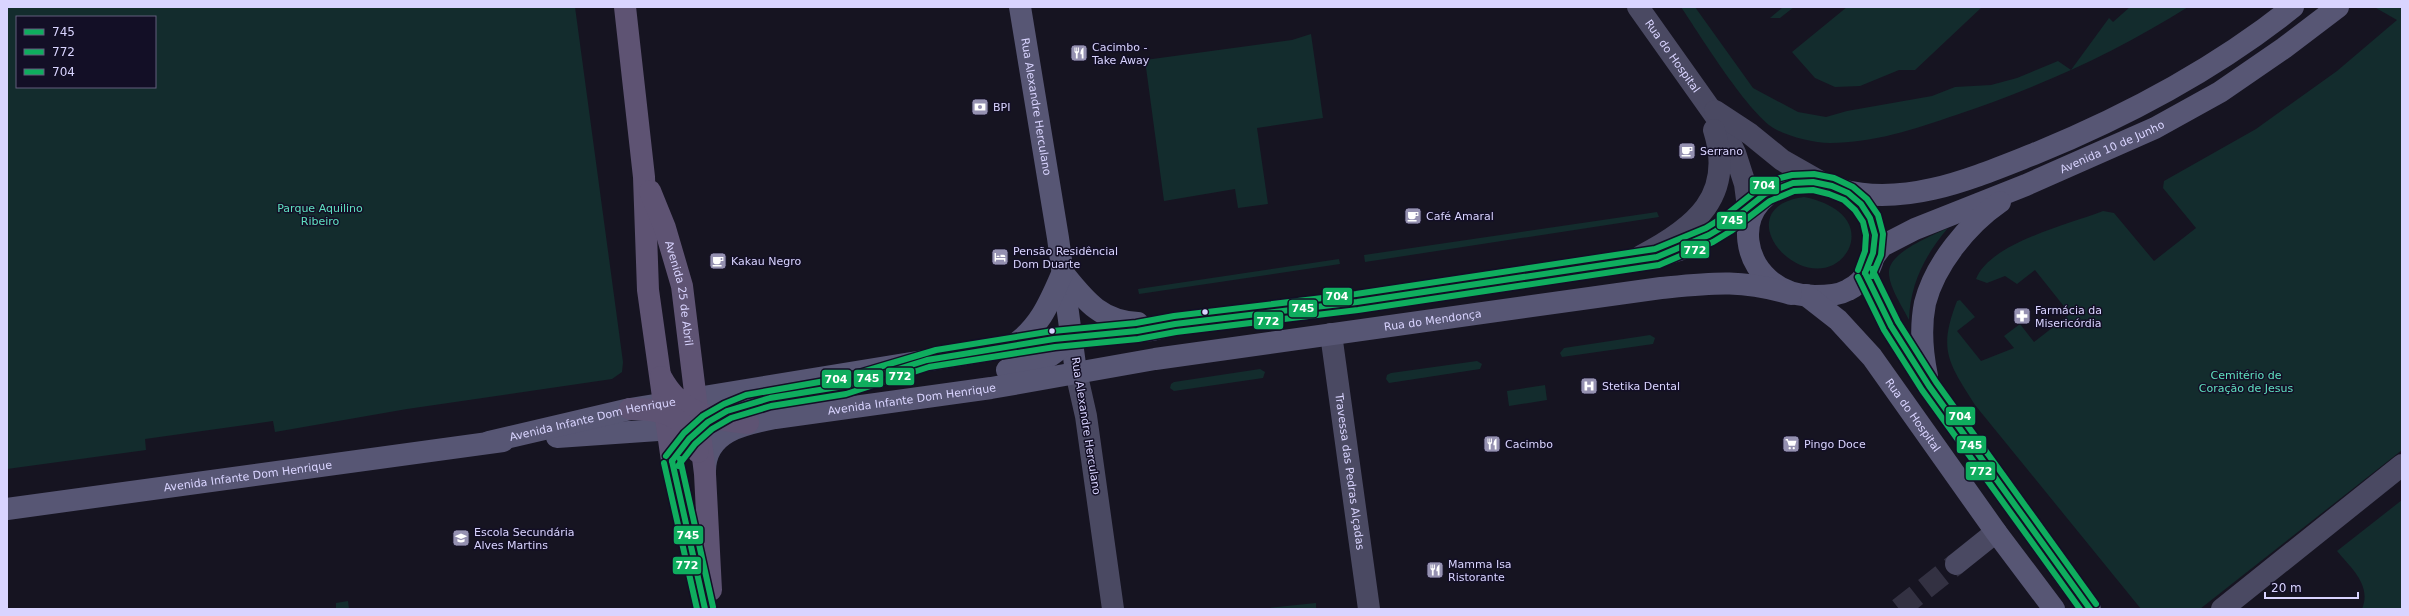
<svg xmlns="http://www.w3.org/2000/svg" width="2409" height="616" font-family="'DejaVu Sans',sans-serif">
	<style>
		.green { fill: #132c2d; fill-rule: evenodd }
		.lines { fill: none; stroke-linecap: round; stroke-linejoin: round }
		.minor-tunnel { stroke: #333142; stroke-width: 22; stroke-dasharray: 22 11; stroke-linecap: butt }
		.minor { stroke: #4a4962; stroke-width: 22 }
		.tertiary { stroke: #4a4962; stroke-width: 22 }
		.secondary { stroke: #575674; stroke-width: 22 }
		.primary { stroke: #5e5373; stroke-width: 22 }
		.bus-1-casing { stroke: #130f26; stroke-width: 9 }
		.bus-2-casing { stroke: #130f26; stroke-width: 9 }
		.bus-3-casing { stroke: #130f26; stroke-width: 9 }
		.bus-1 { stroke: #0fad5e; stroke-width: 6 }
		.bus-2 { stroke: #0fad5e; stroke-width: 6 }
		.bus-3 { stroke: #0fad5e; stroke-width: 6 }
		.bus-dot { fill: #d9d4ff; stroke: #130f26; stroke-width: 1.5 }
		.labels { text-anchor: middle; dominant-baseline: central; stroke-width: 3; stroke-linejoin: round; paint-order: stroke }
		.poi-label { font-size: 11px; fill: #d9d4ff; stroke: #130f26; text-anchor: start }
		.street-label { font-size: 11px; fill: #d9d4ff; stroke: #130f26 }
		.park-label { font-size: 11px; fill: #5fe0c0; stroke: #130f26 }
		.line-badge { stroke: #130f26; stroke-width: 1.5 }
		.badge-label { font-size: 11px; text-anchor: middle; font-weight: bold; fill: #fff }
	</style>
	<rect width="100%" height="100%" fill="#161421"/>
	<!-- green -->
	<g class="green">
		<path d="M7,7h568l48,355 -1,10 -10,7 -205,30 -132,23 -2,-11 -128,18 1,11 -139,19zM17,17h138v70h-138z"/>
		<path d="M1681,7h14l58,81 45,24 28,5 21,-6 85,-15 23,-9 36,-2 26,-7 41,-17 13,9 38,-52 4,4 17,-15h58c-73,46 -151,81 -232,108 -41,14 -83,28 -126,28 -16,0 -39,-6 -53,-13 -27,-13 -77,-95 -96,-123z"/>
		<path d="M1783,7h11l-14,11h-10z"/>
		<path d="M1847,7h135l-67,63h-16l-39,16 -25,1 -20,-9 -23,-26z"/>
		<path d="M2378,7h24v443l-202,159h-59l-166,-204c-27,-43 -37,-55 -18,-104l3,-1 15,17 -18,14 24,30 33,-13 -10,-12 16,-12 14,18 36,-28 -35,-44 -18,14 -12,-8 -18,7 -11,-4c14,-36 91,-54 127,-68l11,2 40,48 42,-33 -33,-40 1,-7 92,-52 81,-58 60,-51 -21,-12z"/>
		<path d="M1311,34l12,84 -66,10 11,76 -30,4 -3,-19 -71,12 -19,-141 147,-20z"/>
		<path d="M1804,197c22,4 52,18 47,45 -2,10 -9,18 -18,23 -44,21 -103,-58 -29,-68z"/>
		<path d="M1657,212l2,5 -294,45 -1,-7z"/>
		<path d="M1948,228c-23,27 -38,56 -39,92 -6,-13 -21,-34 -20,-49 2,-20 43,-35 59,-43z"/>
		<path d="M1339,259l1,5 -201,30 -1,-5z"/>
		<path d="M1650,335l5,3 -2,6 -91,13 -2,-4 4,-5z"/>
		<path d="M1477,361l5,3 -2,5 -91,14 -3,-4 1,-4 4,-2z"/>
		<path d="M1260,369l5,3 -2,6 -89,13 -4,-3 1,-4 3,-2z"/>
		<path d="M1545,385l2,15 -38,6 -2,-15z"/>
		<path d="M2402,500v109h-40c10,-24 -11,-41 -25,-58z"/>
		<path d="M348,601l1,8h-13v-6z"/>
		<path d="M1316,603v6h-57z"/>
	</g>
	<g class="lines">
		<!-- minor-tunnel -->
		<path class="minor-tunnel" d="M1899,609l57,-45"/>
		<!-- minor -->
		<g class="minor">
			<path id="s1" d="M1638,7l83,117 14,29 10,31 3,23 -1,20"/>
			<path d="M1715,111l35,23 32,26 44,25"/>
			<path d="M1641,256c54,-28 94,-60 73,-126"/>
			<path id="s2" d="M1331,334l38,275"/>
			<path d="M1956,564l40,-32"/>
			<path d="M2222,609l180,-144"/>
		</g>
		<!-- tertiary -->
		<path class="tertiary" d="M1076,372l10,44 27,193"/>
		<!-- secondary -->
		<g class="secondary">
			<path id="s3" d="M1020,7l38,231 18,134"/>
			<path d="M1807,182c16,1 35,5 48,15 28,23 28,76 -7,93 -9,5 -23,6 -33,6 -79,0 -96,-109 -8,-114z"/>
			<path d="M1841,190c66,17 132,-12 193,-36 93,-38 180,-84 259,-147"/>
			<path id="s4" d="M1872,259l10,-13 33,-17 111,-44 129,-57 65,-36 64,-44 54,-41"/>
			<path d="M1063,273c22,27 37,48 75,50"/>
			<path d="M1865,273l26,53 38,60 140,196 21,27"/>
			<path id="s5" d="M1806,295l32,25 34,37 124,175 58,77"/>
			<path d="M1010,347c28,-16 40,-45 52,-73"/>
			<path d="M1007,370c27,-4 47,-12 64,-33"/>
			<path d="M1927,376c-5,-24 -7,-48 -2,-73 10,-39 43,-79 75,-101"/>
			<path d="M557,437l130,-9"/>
			<path id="s6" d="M489,442l141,-33 441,-72 81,-7 23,-6 182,-22 300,-45 25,-8 45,-25 48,-35"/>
			<path d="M672,461c22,-35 45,-52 86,-59"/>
			<path id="s7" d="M705,471c0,-40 39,-47 70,-53l216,-30 164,-29 506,-71c51,-5 80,-9 130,6"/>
			<path id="s8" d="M7,509l496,-68"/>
		</g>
		<!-- primary -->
		<g class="primary">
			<path d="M625,7l19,170 4,113 24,171 33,148"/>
			<path id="s9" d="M650,191l15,37 17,58 23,188 6,116"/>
			<path d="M661,377c20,37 48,42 87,46"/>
			<path d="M630,409c34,-1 58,8 68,43"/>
		</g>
		<!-- bus-1 casing -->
		<g class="bus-1-casing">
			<g id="bus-1">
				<path d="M1865,273l26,53 38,60 161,223"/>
				<path d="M672,461l17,-22 19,-17 19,-11 43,-13 74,-12 83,-26 127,-21 83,-8 38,-7 182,-22 300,-45 52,-22 17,-10 39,-31 28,-11 20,-1 19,4 16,7 13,11 9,14 5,17 -2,18 -8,20"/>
				<path d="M672,461l33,148"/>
			</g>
		</g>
		<!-- bus-2 casing -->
		<g class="bus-2-casing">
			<g id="bus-2">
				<path d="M1858,277l26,53 38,60 158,219"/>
				<path d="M664,463l33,146"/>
				<path d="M678,466l17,-22 17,-15 19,-11 40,-12 75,-12 83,-27 126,-20 83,-8 38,-7 182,-22 301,-45 54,-23 18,-11 39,-30 24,-10 19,-1 16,4 15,6 11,10 8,12 3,13 -1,16 -7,19"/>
			</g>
		</g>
		<!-- bus-3 casing -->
		<g class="bus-3-casing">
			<g id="bus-3">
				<path d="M1872,269l26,53 38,60 160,222"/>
				<path d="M666,456l18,-23 19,-17 21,-12 22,-9 96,-17 94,-28 117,-19 83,-8 38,-7 182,-22 299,-45 51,-21 16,-10 39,-31 19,-9 12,-3 22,-1 20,4 19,9 14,12 11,16 5,19 -2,21 -9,21"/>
				<path d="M680,459l33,148"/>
			</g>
		</g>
		<!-- bus-1 -->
		<use href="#bus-1" class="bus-1"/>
		<!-- bus-2 -->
		<use href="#bus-2" class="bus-2"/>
		<!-- bus-3 -->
		<use href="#bus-3" class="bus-3"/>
	</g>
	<!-- icons -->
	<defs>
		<g id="restaurant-square" transform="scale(0.9)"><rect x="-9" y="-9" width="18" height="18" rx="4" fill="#9591b1" stroke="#130f26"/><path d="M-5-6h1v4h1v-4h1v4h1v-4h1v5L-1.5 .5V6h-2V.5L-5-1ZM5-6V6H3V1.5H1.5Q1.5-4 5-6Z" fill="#fff"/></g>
		<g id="bank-square" transform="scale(0.9)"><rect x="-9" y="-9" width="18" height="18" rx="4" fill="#9591b1" stroke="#130f26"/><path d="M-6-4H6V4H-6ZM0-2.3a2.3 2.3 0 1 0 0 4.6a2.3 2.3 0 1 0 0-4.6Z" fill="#fff"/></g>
		<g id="cafe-square" transform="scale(0.9)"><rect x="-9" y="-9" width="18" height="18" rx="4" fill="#9591b1" stroke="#130f26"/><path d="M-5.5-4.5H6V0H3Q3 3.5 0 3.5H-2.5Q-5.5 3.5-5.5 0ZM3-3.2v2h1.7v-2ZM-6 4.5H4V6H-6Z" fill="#fff"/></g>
		<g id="hotel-square" transform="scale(0.9)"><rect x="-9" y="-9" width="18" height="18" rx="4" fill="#9591b1" stroke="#130f26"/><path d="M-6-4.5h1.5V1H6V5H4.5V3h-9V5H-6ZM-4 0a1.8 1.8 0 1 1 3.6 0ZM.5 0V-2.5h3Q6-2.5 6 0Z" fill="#fff"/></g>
		<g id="pharmacy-square" transform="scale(0.9)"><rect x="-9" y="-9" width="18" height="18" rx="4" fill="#9591b1" stroke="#130f26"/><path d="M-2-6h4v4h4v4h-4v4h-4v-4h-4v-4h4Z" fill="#fff"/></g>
		<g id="hospital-square" transform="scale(0.9)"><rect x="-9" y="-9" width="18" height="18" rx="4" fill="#9591b1" stroke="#130f26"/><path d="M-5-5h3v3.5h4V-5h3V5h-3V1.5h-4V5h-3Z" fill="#fff"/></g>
		<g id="supermarket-square" transform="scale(0.9)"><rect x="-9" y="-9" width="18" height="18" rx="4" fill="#9591b1" stroke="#130f26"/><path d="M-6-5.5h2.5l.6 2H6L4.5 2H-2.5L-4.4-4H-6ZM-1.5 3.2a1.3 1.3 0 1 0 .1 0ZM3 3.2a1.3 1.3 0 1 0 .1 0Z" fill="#fff"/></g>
		<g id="school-square" transform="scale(0.9)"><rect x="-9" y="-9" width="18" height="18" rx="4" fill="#9591b1" stroke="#130f26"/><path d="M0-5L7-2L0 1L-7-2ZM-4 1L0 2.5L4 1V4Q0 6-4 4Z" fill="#fff"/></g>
	</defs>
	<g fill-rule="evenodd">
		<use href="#restaurant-square" x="1079" y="53"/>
		<use href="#bank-square" x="980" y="107"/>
		<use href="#cafe-square" x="1687" y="151"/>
		<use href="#cafe-square" x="1413" y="216"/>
		<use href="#hotel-square" x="1000" y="257"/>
		<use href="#cafe-square" x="718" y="261"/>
		<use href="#pharmacy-square" x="2022" y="316"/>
		<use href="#hospital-square" x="1589" y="386"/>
		<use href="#restaurant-square" x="1492" y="444"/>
		<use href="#supermarket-square" x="1791" y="444"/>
		<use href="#school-square" x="461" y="538"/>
		<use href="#restaurant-square" x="1435" y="570"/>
	</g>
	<!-- markers -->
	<g class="bus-dot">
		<circle cx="1205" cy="312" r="3.5"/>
		<circle cx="1052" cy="331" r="3.5"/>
	</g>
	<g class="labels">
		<!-- poi labels -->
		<g class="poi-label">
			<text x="1092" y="47">Cacimbo -<tspan x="1092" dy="13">Take Away</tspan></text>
			<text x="993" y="107">BPI</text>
			<text x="1700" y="151">Serrano</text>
			<text x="1426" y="216">Café Amaral</text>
			<text x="1013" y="251">Pensão Residêncial<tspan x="1013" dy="13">Dom Duarte</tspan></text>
			<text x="731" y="261">Kakau Negro</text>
			<text x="2035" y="310">Farmácia da<tspan x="2035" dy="13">Misericórdia</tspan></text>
			<text x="1602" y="386">Stetika Dental</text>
			<text x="1505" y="444">Cacimbo</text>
			<text x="1804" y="444">Pingo Doce</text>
			<text x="474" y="532">Escola Secundária<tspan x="474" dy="13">Alves Martins</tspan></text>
			<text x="1448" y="564">Mamma Isa<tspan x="1448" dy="13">Ristorante</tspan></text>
		</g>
		<!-- street labels -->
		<g class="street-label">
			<text stroke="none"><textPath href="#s1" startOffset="60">Rua do Hospital</textPath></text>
			<text stroke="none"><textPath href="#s3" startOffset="101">Rua Alexandre Herculano</textPath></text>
			<text stroke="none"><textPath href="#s4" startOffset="267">Avenida 10 de Junho</textPath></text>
			<text stroke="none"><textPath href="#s9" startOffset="107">Avenida 25 de Abril</textPath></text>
			<text stroke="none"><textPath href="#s7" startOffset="762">Rua do Mendonça</textPath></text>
			<text stroke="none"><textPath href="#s7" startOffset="235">Avenida Infante Dom Henrique</textPath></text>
			<text stroke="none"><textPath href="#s5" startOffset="162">Rua do Hospital</textPath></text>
			<text stroke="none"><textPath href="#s6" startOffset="106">Avenida Infante Dom Henrique</textPath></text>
			<text transform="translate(1086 426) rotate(81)">Rua Alexandre Herculano</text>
			<text stroke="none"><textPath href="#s2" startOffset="139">Travessa das Pedras Alçadas</textPath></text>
			<text stroke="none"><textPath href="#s8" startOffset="243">Avenida Infante Dom Henrique</textPath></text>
		</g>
		<!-- park labels -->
		<g class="park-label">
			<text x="320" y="208">Parque Aquilino<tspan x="320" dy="13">Ribeiro</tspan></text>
			<text x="2246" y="375">Cemitério de<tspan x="2246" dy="13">Coração de Jesus</tspan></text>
		</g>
	</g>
	<g class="line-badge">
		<rect x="1749" y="176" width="31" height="19" rx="4" fill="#0fad5e"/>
		<rect x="1716" y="211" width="31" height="19" rx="4" fill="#0fad5e"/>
		<rect x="1680" y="240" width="30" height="19" rx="4" fill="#0fad5e"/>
		<rect x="1322" y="287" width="31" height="19" rx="4" fill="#0fad5e"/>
		<rect x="1288" y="299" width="30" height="19" rx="4" fill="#0fad5e"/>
		<rect x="1253" y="311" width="31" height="19" rx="4" fill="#0fad5e"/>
		<rect x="885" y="367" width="30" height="19" rx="4" fill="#0fad5e"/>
		<rect x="853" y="369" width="31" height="19" rx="4" fill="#0fad5e"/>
		<rect x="821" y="369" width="31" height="20" rx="4" fill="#0fad5e"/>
		<rect x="1945" y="406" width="31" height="20" rx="4" fill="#0fad5e"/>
		<rect x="1956" y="435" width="31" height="19" rx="4" fill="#0fad5e"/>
		<rect x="1965" y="461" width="31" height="20" rx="4" fill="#0fad5e"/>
		<rect x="673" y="525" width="31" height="20" rx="4" fill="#0fad5e"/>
		<rect x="672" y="556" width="30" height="19" rx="4" fill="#0fad5e"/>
	</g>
	<g class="badge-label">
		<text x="1764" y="189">704</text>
		<text x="1732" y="224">745</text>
		<text x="1695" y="254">772</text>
		<text x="1337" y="300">704</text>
		<text x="1303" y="312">745</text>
		<text x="1268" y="325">772</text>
		<text x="900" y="380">772</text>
		<text x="868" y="382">745</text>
		<text x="836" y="383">704</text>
		<text x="1960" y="420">704</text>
		<text x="1971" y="449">745</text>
		<text x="1981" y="475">772</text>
		<text x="688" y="539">745</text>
		<text x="687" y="569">772</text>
	</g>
	<!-- border -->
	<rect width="2409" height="616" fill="none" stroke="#d9d4ff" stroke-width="16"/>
	<!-- legend -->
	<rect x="16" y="16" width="140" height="72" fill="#130f26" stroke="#625e7d"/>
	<rect x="24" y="29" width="20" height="6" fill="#0fad5e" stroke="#625e7d"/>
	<text x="52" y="36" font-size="12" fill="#d9d4ff">745</text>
	<rect x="24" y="49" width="20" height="6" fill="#0fad5e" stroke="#625e7d"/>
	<text x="52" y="56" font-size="12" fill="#d9d4ff">772</text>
	<rect x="24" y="69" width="20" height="6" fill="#0fad5e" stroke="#625e7d"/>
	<text x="52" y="76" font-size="12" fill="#d9d4ff">704</text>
	<!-- scale -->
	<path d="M2265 592v6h93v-6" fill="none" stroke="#d9d4ff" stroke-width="2"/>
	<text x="2271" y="592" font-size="12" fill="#d9d4ff" stroke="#130f26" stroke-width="3" paint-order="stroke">20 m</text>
</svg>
